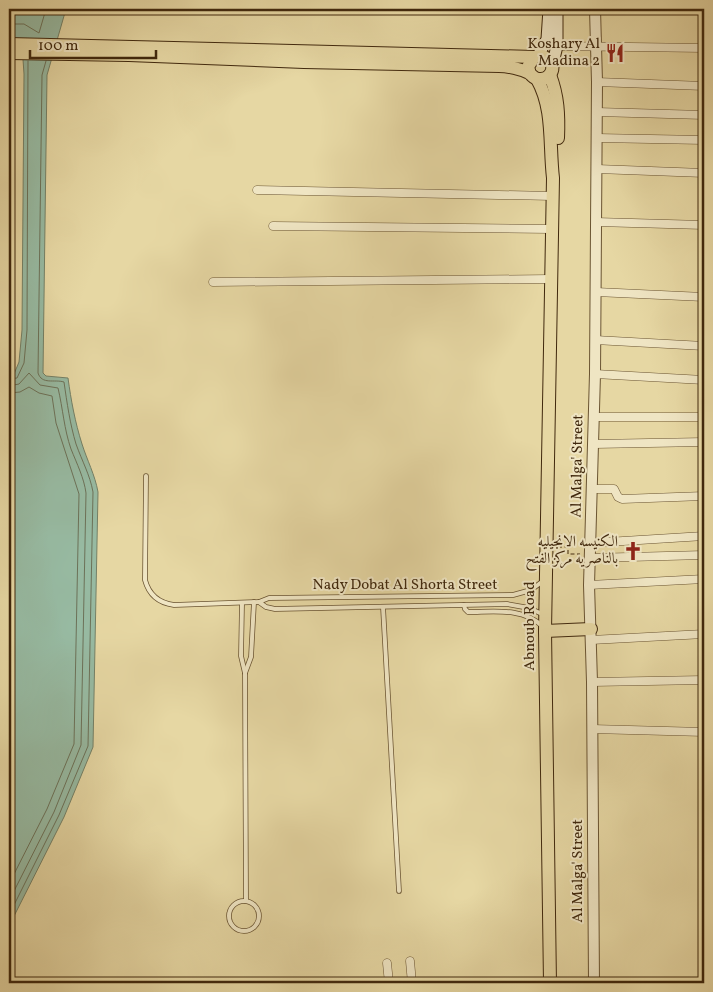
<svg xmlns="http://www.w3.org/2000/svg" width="713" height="992" font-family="Vollkorn,Amiri,serif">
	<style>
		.water { fill: #97baa2; stroke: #748066 }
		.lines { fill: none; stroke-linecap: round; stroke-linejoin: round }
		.shore { stroke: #6c7158; stroke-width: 1 }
		.service-casing { stroke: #6a5432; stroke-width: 5.5 }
		.minor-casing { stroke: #6a5432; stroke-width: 9 }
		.tertiary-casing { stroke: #6a5432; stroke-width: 12 }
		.secondary-casing { stroke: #40280d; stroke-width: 13 }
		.primary-casing { stroke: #40280d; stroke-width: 14 }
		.path { stroke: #40280d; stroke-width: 1; stroke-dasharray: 4 2.5; stroke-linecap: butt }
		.service { stroke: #efe5c3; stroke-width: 4 }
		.minor { stroke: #efe5c3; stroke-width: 8 }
		.tertiary { stroke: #efe5c3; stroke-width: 10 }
		.secondary { stroke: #efe5c3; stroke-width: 11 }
		.primary { stroke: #e6d7a3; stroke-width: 12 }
		.labels { text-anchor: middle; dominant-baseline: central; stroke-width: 4; stroke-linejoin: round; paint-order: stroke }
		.poi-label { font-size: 15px; fill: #40280d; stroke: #efe5c3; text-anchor: end }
		.street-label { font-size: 15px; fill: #40280d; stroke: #efe5c3 }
	</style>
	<rect width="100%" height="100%" fill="#e6d7a3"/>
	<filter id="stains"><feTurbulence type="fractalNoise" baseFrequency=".004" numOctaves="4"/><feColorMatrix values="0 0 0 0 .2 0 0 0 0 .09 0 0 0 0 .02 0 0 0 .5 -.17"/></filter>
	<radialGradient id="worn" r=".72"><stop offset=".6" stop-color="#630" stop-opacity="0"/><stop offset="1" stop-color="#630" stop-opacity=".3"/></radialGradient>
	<!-- water -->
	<path class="water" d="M9,9h57l-19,66 -4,298 3,3 22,2c3,22 7,44 14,66 5,16 13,31 16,48l-5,255 -29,70 -55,109v-553l2,2 3,-1 5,-12 3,-32 2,-256 -2,-29 -13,-2z"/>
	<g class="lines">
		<!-- shore -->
		<g class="shore">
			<path d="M9,24h15l15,9 7,-24"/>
			<path d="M9,379l8,-1 7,-15 3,-33 1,-269"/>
			<path d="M9,386l10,-2 10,-11 11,12 18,3c5,21 6,41 13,61 6,15 13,29 15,44l-5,252 -27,67 -45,89"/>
			<path d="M9,393l11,-1 9,-5 10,6 13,3 4,27 23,71 -5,250 -27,65 -38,75"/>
			<path d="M9,915l50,-100 29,-69 5,-254c-3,-17 -11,-31 -17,-48 -6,-20 -9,-41 -12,-62 -10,-3 -22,3 -26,-9l4,-298 4,-14"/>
		</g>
		<!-- service casing -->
		<g class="service-casing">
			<g id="service">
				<path d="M146,476l-1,104c4,15 14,23 29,25l85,-3"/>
				<path d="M242,603l-1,53 4,17 1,228"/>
				<path d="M464,605l1,4 3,3c25,0 55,-5 74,14"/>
				<path d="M383,607l16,284"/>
				<path d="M542,614l-13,-6 -22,-4 -232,5 -9,-2 -7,-5 10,-4 244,-3 18,-5 12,-9"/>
				<path d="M245,673l6,-16 3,-55"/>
				<circle cx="244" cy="916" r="15"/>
			</g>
		</g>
		<!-- minor casing -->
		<g class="minor-casing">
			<g id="minor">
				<path d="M557,46l147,2"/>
				<path d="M597,82l107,4"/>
				<path d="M597,112l107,3"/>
				<path d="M597,138l107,2"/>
				<path d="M597,169l107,4"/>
				<path d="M257,190l295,6"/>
				<path d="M596,222l108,3"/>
				<path d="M273,226l278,3"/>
				<path d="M213,282l338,-3"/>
				<path d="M596,292l108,5"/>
				<path d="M595,340l109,6"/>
				<path d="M595,374l109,6"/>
				<path d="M594,417h110"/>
				<path d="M594,444l110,-2"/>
				<path d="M592,489h22l4,8 4,2 82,-3"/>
				<path d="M591,543l113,-7"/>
				<path d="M591,558l113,-3"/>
				<path d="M589,585l115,-6"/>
				<path d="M591,640l113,-6"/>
				<path d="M592,682l112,-2"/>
				<path d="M592,729l112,3"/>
				<path d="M410,961l2,22"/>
				<path d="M387,963l2,20"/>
			</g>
		</g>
		<!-- tertiary casing -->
		<g class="tertiary-casing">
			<path id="tertiary" d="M594,983l-2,-301 -3,-97 6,-211 2,-292 -2,-73"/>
		</g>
		<!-- secondary casing -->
		<g class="secondary-casing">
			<g id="secondary">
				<path d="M538,56l9,-17 2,-30"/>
				<path d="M552,67l5,-21v-37"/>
			</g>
		</g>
		<!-- primary casing -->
		<g class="primary-casing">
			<g id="primary">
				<path d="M9,44l525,13"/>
				<path d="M9,53l120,2 175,7 195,4c9,0 22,3 30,7 4,3 5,6 10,6 9,1 15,-7 13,-15 -2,-4 -5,-6 -9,-8l-9,1 -6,10 2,7"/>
				<path d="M550,75c8,21 9,40 8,63"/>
				<path d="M537,79c17,30 12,65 16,99l-8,453 5,352"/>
				<path d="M545,631l46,-2"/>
			</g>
		</g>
		<!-- path -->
		<path class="path" d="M558,547h10v7h12"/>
		<!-- service -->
		<use href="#service" class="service"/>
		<!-- minor -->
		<use href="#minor" class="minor"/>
		<!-- tertiary -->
		<use href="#tertiary" class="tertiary"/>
		<!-- secondary -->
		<use href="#secondary" class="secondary"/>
		<!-- primary -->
		<use href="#primary" class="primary"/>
	</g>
	<!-- icons -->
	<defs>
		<g id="restaurant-bare" transform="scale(1.5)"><path d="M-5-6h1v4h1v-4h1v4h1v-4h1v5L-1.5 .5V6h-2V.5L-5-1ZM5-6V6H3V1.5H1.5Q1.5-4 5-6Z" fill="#8f2418" stroke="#efe5c3" stroke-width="2.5" paint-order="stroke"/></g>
		<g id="church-bare" transform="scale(1.5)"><path d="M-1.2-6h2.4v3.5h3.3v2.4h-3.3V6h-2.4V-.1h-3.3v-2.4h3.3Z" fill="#8f2418" stroke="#efe5c3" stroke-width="2.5" paint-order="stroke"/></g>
	</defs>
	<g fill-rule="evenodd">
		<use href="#restaurant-bare" x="615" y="53"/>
		<use href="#church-bare" x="633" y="551"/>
	</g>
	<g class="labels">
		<!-- poi labels -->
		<g class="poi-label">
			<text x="600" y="44">Koshary Al<tspan x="600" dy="17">Madina 2</tspan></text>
			<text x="618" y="542">الكنيسه الانجيليه<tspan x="618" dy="17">بالناصريه مركز الفتح</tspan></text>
		</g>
		<!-- street labels -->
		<g class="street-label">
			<text transform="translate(578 466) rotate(-89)">Al Malga' Street</text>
			<text x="405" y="585">Nady Dobat Al Shorta Street</text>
			<text transform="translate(530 626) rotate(-90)">Abnoub Road</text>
			<text transform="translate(578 871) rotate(-90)">Al Malga' Street</text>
		</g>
	</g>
	<!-- margin -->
	<rect width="713" height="992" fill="none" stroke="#e6d7a3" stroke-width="30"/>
	<rect x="10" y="10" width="693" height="972" fill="none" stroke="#40280d" stroke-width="2.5"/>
	<rect x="15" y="15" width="683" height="962" fill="none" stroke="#40280d"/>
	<!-- scale -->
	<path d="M30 50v8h126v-8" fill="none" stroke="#40280d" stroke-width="2.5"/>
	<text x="38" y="50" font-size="15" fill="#40280d" stroke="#efe5c3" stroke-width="4" paint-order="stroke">100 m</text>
	<rect width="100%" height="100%" filter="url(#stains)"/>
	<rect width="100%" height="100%" fill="url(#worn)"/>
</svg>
